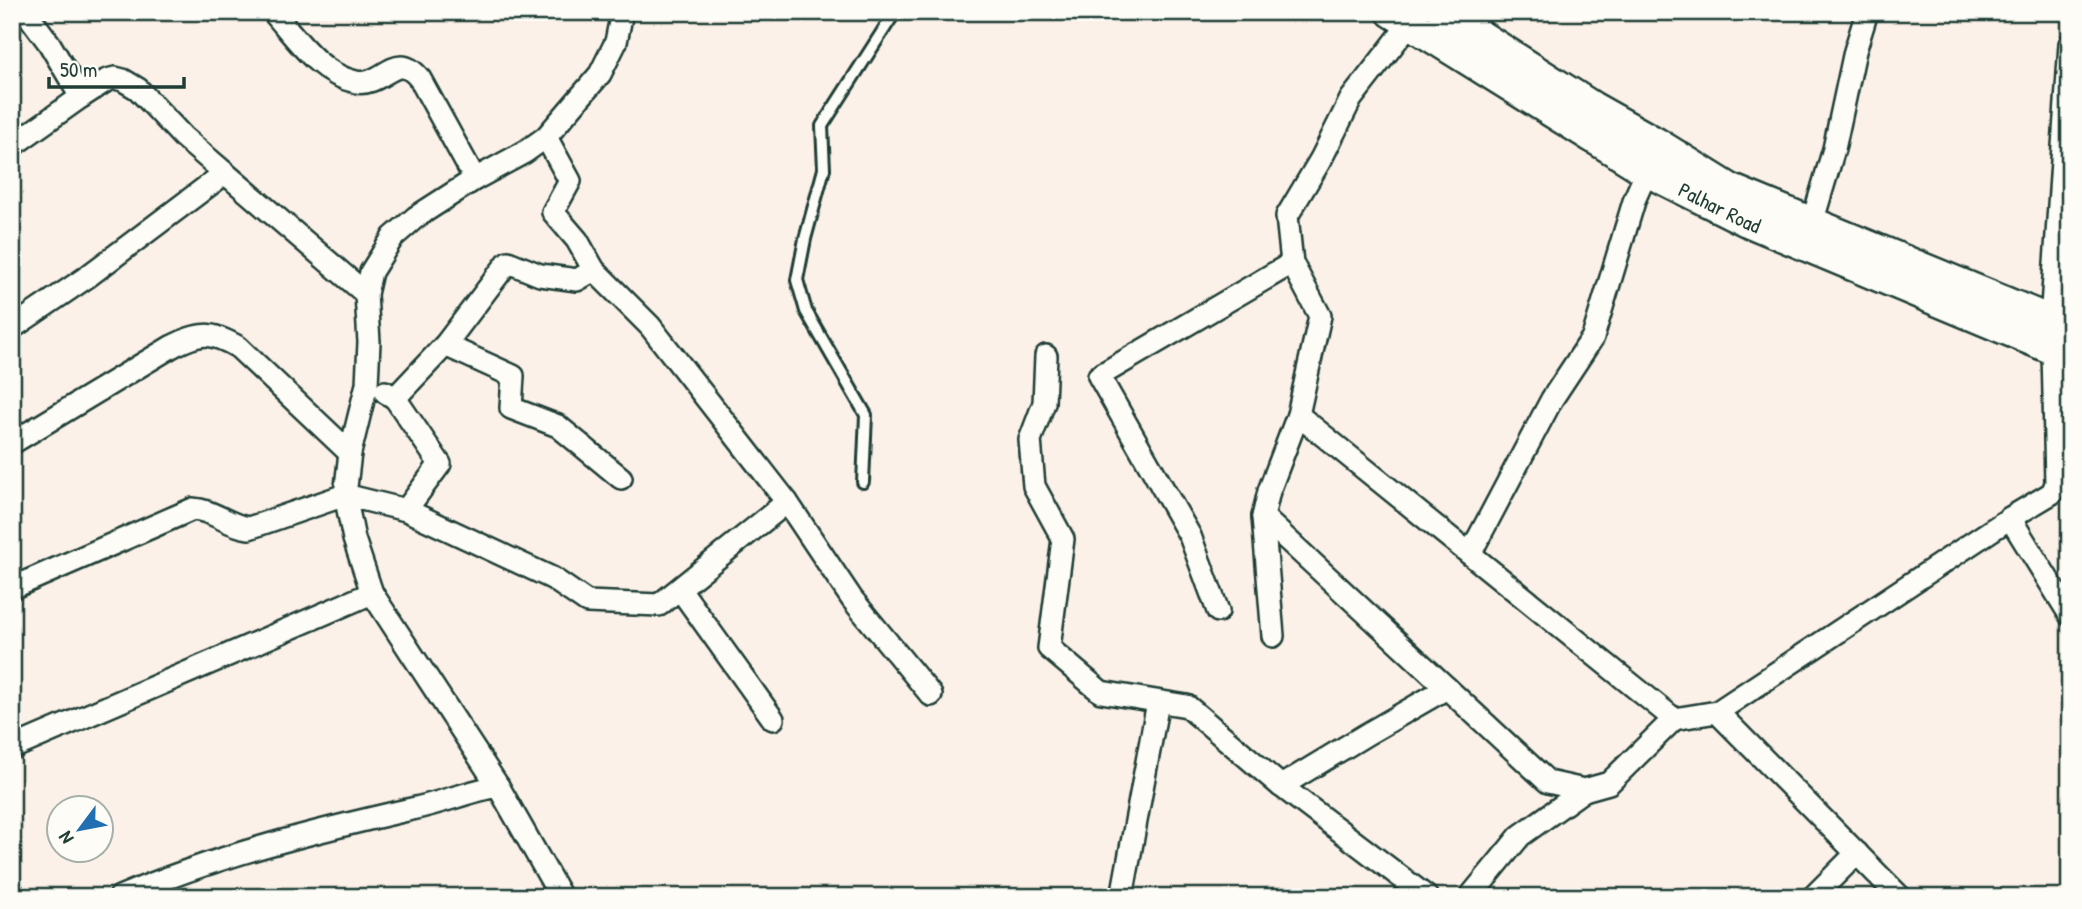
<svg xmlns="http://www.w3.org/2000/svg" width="2082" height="909" font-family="'Patrick Hand',sans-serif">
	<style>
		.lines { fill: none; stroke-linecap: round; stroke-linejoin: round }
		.lane-casing { stroke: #1f3d34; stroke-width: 16 }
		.street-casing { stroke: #1f3d34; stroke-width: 26 }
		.secondary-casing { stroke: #1f3d34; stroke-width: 35 }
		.lane { stroke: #fdfcf7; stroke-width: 10 }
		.street { stroke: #fdfcf7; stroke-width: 21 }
		.secondary { stroke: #fdfcf7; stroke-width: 30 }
		.labels { text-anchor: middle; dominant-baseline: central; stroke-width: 6; stroke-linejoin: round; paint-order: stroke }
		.street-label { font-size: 21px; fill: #1f3d34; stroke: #fdfcf7 }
	</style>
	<rect width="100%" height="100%" fill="#fcf1e8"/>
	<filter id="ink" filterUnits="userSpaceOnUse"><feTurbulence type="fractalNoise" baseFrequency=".0143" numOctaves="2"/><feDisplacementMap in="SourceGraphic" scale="14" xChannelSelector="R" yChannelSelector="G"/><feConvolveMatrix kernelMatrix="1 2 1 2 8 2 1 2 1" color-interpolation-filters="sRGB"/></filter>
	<g filter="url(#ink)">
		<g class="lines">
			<!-- lane casing -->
			<g class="lane-casing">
				<path id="lane" d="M863,482l3,-67 -60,-104 -9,-31 8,-41 19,-70 -2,-43 73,-114"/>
			</g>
			<!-- street casing -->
			<g class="street-casing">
				<g id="street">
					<path d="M26,12l23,31 32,54 26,-17 8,-2 8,2 15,9 45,48 183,157"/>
					<path d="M273,12c23,26 47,63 83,70 28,5 40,-34 64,-3l55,100"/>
					<path d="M546,137l24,44 -17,31 24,28 17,30 56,56 137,176 65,97 79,96"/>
					<path d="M12,146l69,-49"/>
					<path d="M1812,223l22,-74 21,-98 12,-39"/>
					<path d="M12,328l75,-51 138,-104"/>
					<path d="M445,345l68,31 -2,32 47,18 63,52"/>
					<path d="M1046,356l-2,47 -14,37 4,46 29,53 -14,109 52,44 86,14 94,80 146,111"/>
					<path d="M385,392l10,6 45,66 -34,46"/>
					<path d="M395,398l50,-53 63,-83 32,13 37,5 17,-10"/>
					<path d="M1298,415l376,304 43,-7 293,-194 42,-25 4,-9 -3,-134 -2,-28 19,-278"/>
					<path d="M12,443l159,-96c30,-15 38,-16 67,0l112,106"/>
					<path d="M1263,517l285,265 36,8 25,-7 65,-64"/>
					<path d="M2010,518l60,97"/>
					<path d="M1470,554l82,-155 41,-62 42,-139 12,-27"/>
					<path d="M12,588l181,-79c21,1 35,17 56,19l96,-33 61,15 146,68 35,24 72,3 128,-103"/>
					<path d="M680,589l93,130"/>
					<path d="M1218,611l-28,-75 -91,-160 193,-113"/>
					<path d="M1273,636l-10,-119 6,-26 29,-76 22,-99 -28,-53 -5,-47 34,-57 30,-60 59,-76"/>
					<path d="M1717,712l183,185"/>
					<path d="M12,748l360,-155"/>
					<path d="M1281,786l86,-52 80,-46"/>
					<path d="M12,892l2,5"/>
					<path d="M120,897c95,-41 195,-66 296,-89 28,-6 54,-17 82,-22"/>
					<path d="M561,897l-63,-111 -126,-193 -18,-54 -9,-44 5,-42 17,-69 2,-42 -3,-48 5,-22 22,-35 23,-20 59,-38 50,-27 21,-15 54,-63 16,-32 6,-30"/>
					<path d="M1122,897l36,-195"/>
					<path d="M1470,897l50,-61 64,-46"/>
					<path d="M1813,897l44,-44"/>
				</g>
			</g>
			<!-- secondary casing -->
			<g class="secondary-casing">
				<g id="secondary">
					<path id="s1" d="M1392,12l255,159 100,50 323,135"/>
					<path d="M1443,12l149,95 64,36 74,46 340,140"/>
				</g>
			</g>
			<!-- lane -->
			<use href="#lane" class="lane"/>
			<!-- street -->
			<use href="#street" class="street"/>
			<!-- secondary -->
			<use href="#secondary" class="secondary"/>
		</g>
	</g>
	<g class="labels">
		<!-- street labels -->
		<g class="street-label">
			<text stroke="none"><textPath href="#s1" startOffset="382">Palhar Road</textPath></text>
		</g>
	</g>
	<!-- margin -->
	<rect width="2082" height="909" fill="none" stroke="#fdfcf7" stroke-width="42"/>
	<rect x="21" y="21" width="2040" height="867" fill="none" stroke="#1f3d34" stroke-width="2.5" filter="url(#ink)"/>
	<!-- north arrow -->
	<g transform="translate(80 829) rotate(238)"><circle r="33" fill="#fdfcf7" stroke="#a4b0a9" stroke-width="2"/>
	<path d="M0-5L12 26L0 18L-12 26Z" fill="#1f6fb2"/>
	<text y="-10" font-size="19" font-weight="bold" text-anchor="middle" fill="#1f3d34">N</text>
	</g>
	<!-- scale -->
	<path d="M49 77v10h135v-10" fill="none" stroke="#1f3d34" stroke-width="3.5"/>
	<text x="60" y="77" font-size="21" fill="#1f3d34" stroke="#fdfcf7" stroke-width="5" paint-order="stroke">50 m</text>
</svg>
